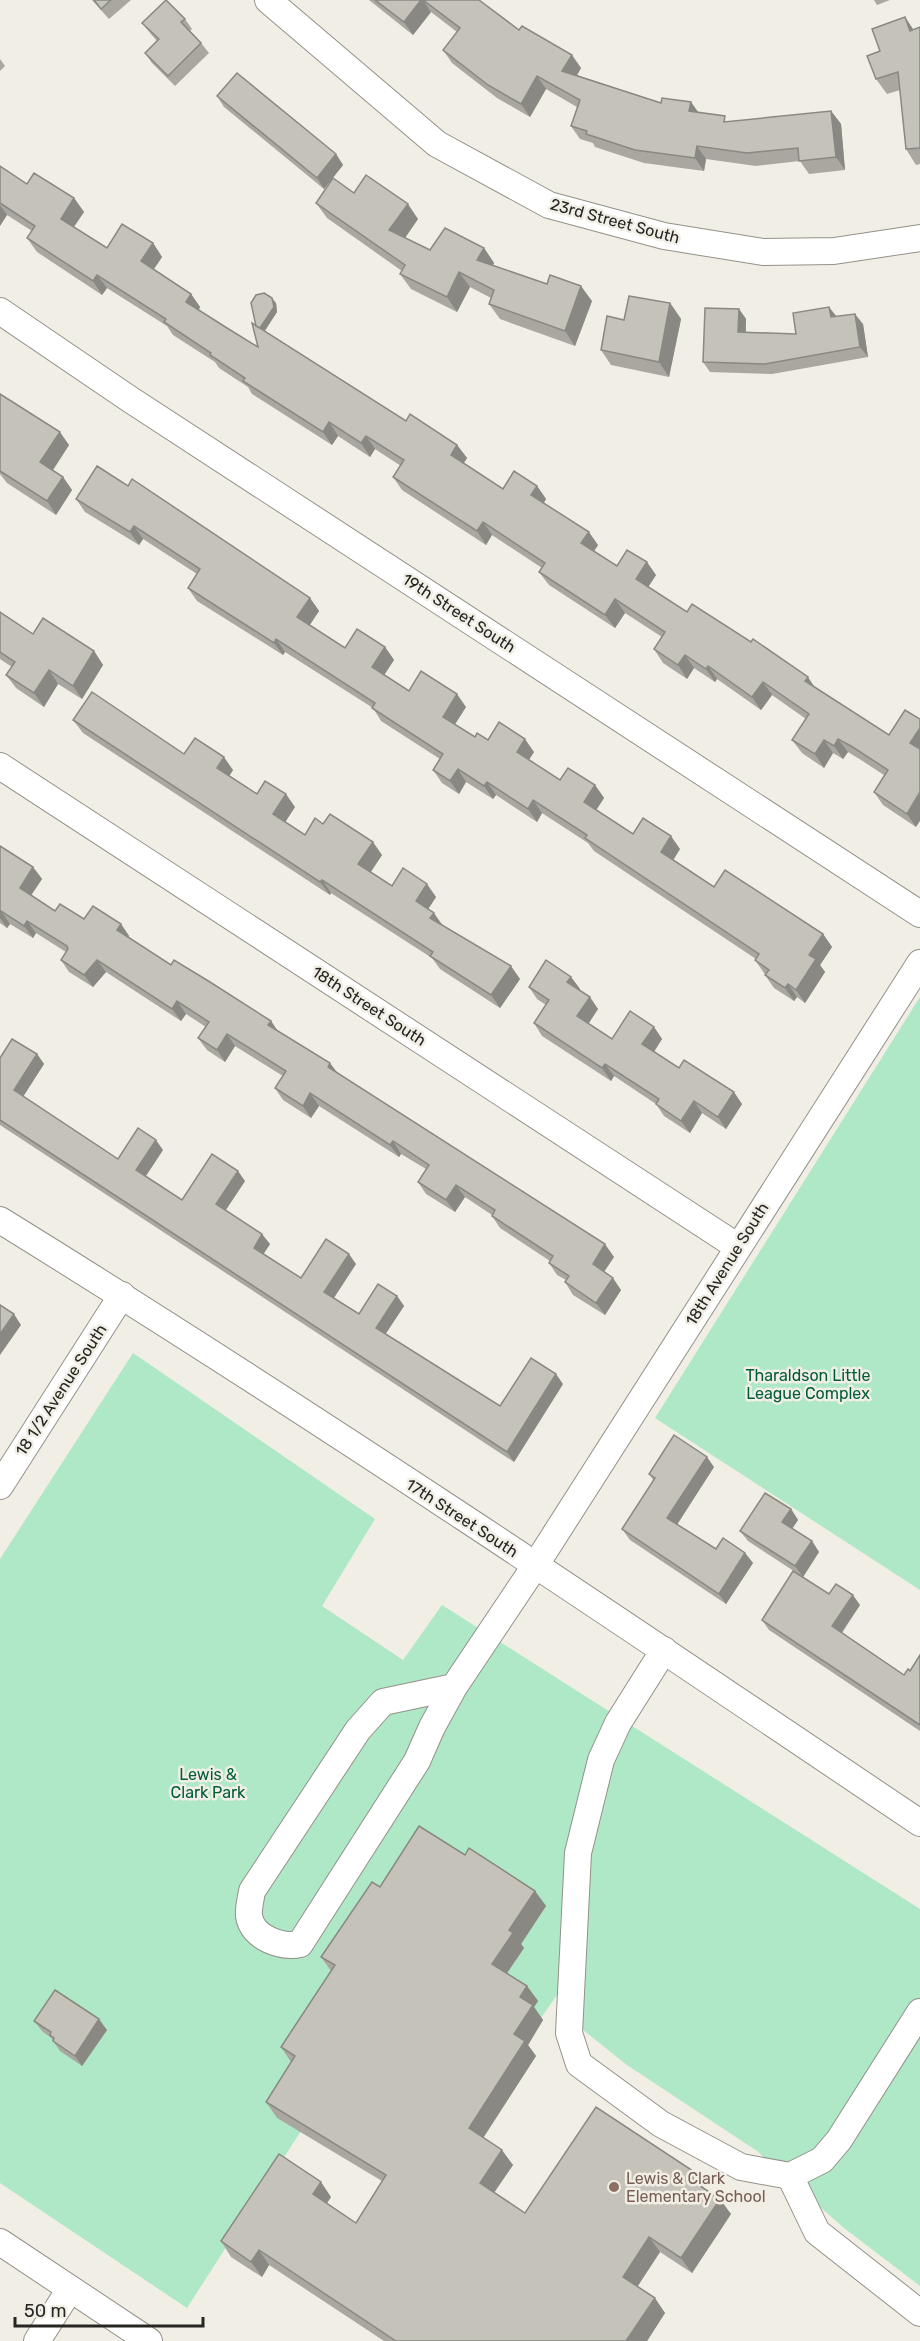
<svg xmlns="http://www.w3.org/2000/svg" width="920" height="2341" font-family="Rubik,sans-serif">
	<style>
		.green { fill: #afe8c6 }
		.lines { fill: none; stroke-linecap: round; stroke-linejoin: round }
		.minor-casing { stroke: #939189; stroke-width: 28 }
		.minor { stroke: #fff; stroke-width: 26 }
		.wall { fill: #a9a79f }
		.shaded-wall { fill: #898882 }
		.building { fill: #c4c2b9; stroke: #898882; stroke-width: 1.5 }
		.education-dot { fill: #8d6e63; stroke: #f1eee5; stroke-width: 2 }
		.labels { text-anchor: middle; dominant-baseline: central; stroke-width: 5; stroke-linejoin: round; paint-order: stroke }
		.street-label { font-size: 16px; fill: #262522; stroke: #f1eee5 }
		.park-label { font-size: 16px; fill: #005d38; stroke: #f1eee5 }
		.education-label { font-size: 16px; fill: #785e54; stroke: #f1eee5; text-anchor: start }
	</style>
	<rect width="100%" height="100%" fill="#f1eee5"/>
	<!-- green -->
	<g class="green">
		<path d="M920,997v593l-265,-172z"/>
		<path d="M133,1353l242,166 -53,87 81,54 39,-55 478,304v377l-76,-58 -87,-77 -130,-86 -59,-47 -11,-23 -16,23 -10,-6 6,-11 -236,130 -114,177 -187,-125v-624z"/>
	</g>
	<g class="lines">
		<!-- minor casing -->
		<g class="minor-casing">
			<g id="minor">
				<path d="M268,0l169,144 112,61 115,31 99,16 71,-1 86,-13"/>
				<path d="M0,311l131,89 789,514"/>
				<path d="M0,766l738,481"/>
				<path d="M0,1220c312,193 616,398 920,603"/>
				<path d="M0,1486l122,-191"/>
				<path d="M664,1650l-46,73 -17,37 -23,93 -9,180 10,31 82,60 80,43 49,9 32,-16 17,-20 81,-128"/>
				<path d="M454,1687l-71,15 -25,28 -106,161c-1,7 -4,18 -3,25 3,22 33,32 51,28l117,-183 15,-34 22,-40 81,-121 385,-603"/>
				<path d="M790,2176l27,56 103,81"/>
				<path d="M0,2242l149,99"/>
				<path d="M37,2341l33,-52"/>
			</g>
		</g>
		<!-- minor -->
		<use href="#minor" class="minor"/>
	</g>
	<!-- wall -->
	<g class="wall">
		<path d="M92,0h39l-22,19z"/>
		<path d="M369,0h110l40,30 62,38 -4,7 84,28 30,-1 7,10 31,10 102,-11 10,13 4,46 -36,4 -9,-13 -44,5 -50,-7 -2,12 -60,-8 -49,-16 -2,-4 -13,-4 -9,-13 6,-19 -31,-18 -16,28 -33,-19 -45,-35 -9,-13 14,-18 -26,-20 -18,23z"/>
		<path d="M874,0h16l-13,5z"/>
		<path d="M905,17l8,13 7,-3v137l-4,1 -10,-16 -6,-59 -13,4 -11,-15 4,-28z"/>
		<path d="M185,19l7,10 -2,2 11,12 8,10 -34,33 -23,-23 -7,-10 12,-12 -7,-8 -8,-10z"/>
		<path d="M0,59l5,7 -5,5z"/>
		<path d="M217,96l119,58 7,11 -19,24 -100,-82z"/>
		<path d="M0,166l27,18 47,14 10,14 -10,15 33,21 46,-5 9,14 -9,13 38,24 9,13 -1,3 28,18 31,19 -2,-21 20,-23 1,9 -12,19 141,90 51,24 10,13 -3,5 39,26 34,-3 9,13 -2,4 54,42 -4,6 23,15 39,9 -8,12 39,25 127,74 75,49 27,92 -33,-22 -9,-13 10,-17 -23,-15 -13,-8 -5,7 -10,-6 -9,15 -22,-15 -10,-13 14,-21 -34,-24 -11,15 -44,-31 -2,3 -21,-14 -7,11 -24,-16 -9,-14 8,-12 -37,-24 -10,15 -66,-43 -10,-13 3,-4 -50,-33 -6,10 -84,-55 -9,-13 8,-11 -26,-17 -5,8 -32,-21 -6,9 -80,-51 -4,-7 -29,-19 -4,-6 -42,-27 -6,-9 -60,-38 -5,7 -65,-43 -10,-14 5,-7 -25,-16 -7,10z"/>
		<path d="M354,193l64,26 -13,19 25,12 54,-2 10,15 -1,2 99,36 -17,45 -75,-27 -11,-15 2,-6 -21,-11 -13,25 -46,-23 -11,-15 2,-3 -75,-53 -11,-15z"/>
		<path d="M670,303l11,16 -12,58 -58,-12 -10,-15 23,-30z"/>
		<path d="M739,309l7,10v13l50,2 40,-17 27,7 5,33 -96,17 -62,-2 -7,-10z"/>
		<path d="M0,394l69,51 -16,25 10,7 9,13 -16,25 -49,-32 -7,-9z"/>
		<path d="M128,486l182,112 9,13 -9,14 35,23 40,-1 9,13 -10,15 25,16 57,16 -11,17 20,13 59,15 -5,8 31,20 35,5 9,13 -8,12 37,24 47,15 -7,11 41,27 109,47 9,13 -12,18 5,7 -20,31 -8,-6 -3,4 -20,-13 -9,-13h1l-2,-2 -9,-13 1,-1 -162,-108 -6,-8 -46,-30 -5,9 -41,-27 -3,4 -27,-17 -7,12 -17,-11 -9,-13 7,-11 -59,-38 -8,-13 -88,-56 -2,3 -86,-54 -9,-13 9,-14 -54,-35 -4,6 -54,-33 -9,-13z"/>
		<path d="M0,612l33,22 61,17 9,14 -21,34 -24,-15 -14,23 -28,-19 -10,-13 6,-8 -12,-8z"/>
		<path d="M73,720l160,50 -4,6 28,18 38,13 -10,15 20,13 18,-11 59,31 -11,17 21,14 44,11 -8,12 14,16 78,54 -20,29 -60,-39 -8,-11 -101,-65 -1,2 -247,-162z"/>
		<path d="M0,846l33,21 9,12 -11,16 24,16 29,8 37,5 8,12v1l42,28 100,56 6,9 60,42 277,185 -10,15 17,18 -16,25 -32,-20 -8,-13 1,-2 -9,-5 -8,-12 1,-2 -50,-33 -8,-12v-1l-27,-18 -10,15 -29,-18 -8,-12 8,-13 -25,-15 -2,3 -80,-51 -8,12 -28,-18 -8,-12 8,-12 -48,-30 -10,16 -18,-12 -9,-12 8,-11 -20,-13 -5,7 -75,-49 -13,15 -24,-15 -8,-12 5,-8 -30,-19 -3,5 -23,-14 -3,4 -7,-5z"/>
		<path d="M571,977l9,12 -1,1 19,19 -10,15 24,15 42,-12 8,12 -8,13 25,16 63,36 -16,25 -24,-16 -12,20 -26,-17 -8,-12 -42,-28 -3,5 -69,-45 -8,-13 12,-18 -9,-6 -8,-12z"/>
		<path d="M37,1054l7,10 -21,32 95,63 45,-9 -17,26 36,24 63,-19 -19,29 44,34 -7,10 38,24 55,-14 -22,34 25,16 38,-18 7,10 -19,28 36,24 79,48 63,-22 -49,78 -514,-337v-67z"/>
		<path d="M714,1467l-37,57 39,25 29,4 8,10 -27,41 -96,-64 -8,-11 32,-48 -5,-7z"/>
		<path d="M791,1509l7,11 -6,9 20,12 7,11 -16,25 -55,-36 -8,-10z"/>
		<path d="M829,1594l31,11 -18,28 62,42 6,-4 10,-16v76l-151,-101 -7,-10z"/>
		<path d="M465,1855l70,36 11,15 -25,38 3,4 -17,25 20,13 11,15 -4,6 9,13 -15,25 8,11 -53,81 30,28 -19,28 31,20 178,-27v1l28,27 -39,59 -32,-21 -23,34 28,27 -18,28h-263l-115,-76 -7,12 -31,-20 -10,-16 110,-44 -4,6 29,20 26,-42 -105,-63 -11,-16 25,-40 -10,-15 50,-76 -10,-14 59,-70z"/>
		<path d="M34,2021l73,9 -25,36 -22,-15 -9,-13 -9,-7z"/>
	</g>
	<!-- shaded-wall -->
	<g class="shaded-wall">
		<path d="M421,0h2l8,12 -18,23 -9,-13z"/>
		<path d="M905,17l10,15 -5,-1z"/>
		<path d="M572,55l9,13 -9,16 -10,-13z"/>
		<path d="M537,76l9,13 -16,28 -9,-13z"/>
		<path d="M691,102l9,13 -11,-4z"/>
		<path d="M831,111l10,13 4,46 -9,-13z"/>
		<path d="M697,146l9,13 -2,12 -9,-13z"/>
		<path d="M336,154l7,11 -19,24 -7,-11z"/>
		<path d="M74,198l10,14 -14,20 -9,-13z"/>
		<path d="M408,204l10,15 -18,26 -11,-15z"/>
		<path d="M0,205l7,10 -7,11z"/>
		<path d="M153,243l9,14 -12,18 -9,-14z"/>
		<path d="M484,248l10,15 -6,12 -11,-15z"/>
		<path d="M459,272l11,15 -13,25 -10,-15z"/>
		<path d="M97,275l10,13 -5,7 -9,-14z"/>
		<path d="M581,286l11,15 -17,45 -10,-15z"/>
		<path d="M191,294l9,13 -5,8 -9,-13z"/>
		<path d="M272,298l4,5 1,9 -16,24 -3,-5z"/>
		<path d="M670,303l11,16 -12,58 -10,-15z"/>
		<path d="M829,307l8,10h-6z"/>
		<path d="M739,309l7,10 -1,23 -7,-10z"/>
		<path d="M855,314l8,10 5,33 -8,-10z"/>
		<path d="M329,422l9,14 -6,9 -9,-13z"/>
		<path d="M60,432l9,13 -20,31 -9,-14z"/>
		<path d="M366,436l9,13 -5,8 -9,-14z"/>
		<path d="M457,445l10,13 -7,10 -9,-13z"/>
		<path d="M63,477l9,13 -16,25 -9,-14z"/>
		<path d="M537,486l9,13 -6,9 -9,-13z"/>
		<path d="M483,522l9,13 -6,10 -9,-14z"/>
		<path d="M134,526l9,13 -4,6 -9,-13z"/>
		<path d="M589,532l9,13 -8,12 -9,-14z"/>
		<path d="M647,562l9,13 -11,17 -9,-13z"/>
		<path d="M310,598l9,13 -13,19 -9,-13z"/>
		<path d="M615,599l10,14 -10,15 -10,-13z"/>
		<path d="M276,639l9,13 -2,3 -9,-12z"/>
		<path d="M385,647l9,13 -13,20 -9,-13z"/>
		<path d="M94,651l9,14 -21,34 -9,-13z"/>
		<path d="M685,655l9,13 -7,11 -9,-14z"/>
		<path d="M708,666l9,13 -2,3 -9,-13z"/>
		<path d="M49,670l9,14 -14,23 -10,-14z"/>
		<path d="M808,677l9,14 -12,-10z"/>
		<path d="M763,682l9,13 -11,15 -9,-13z"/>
		<path d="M457,694l9,13 -14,22 -9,-12z"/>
		<path d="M920,728v27l-10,-12z"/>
		<path d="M525,739l9,13 -9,13 -8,-13z"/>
		<path d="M838,739l10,13 -5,7 -9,-13z"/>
		<path d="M824,740l9,13 -9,15 -9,-14z"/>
		<path d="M224,757l9,13 -7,11 -9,-13z"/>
		<path d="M458,769l8,13 -7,12 -9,-13z"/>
		<path d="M487,782l9,13 -3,4 -9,-13z"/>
		<path d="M595,785l9,13 -11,17 -9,-13z"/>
		<path d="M920,792v29l-4,6 -9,-13z"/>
		<path d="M286,794l9,13 -13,20 -9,-13z"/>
		<path d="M533,800l9,13 -5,9 -9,-13z"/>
		<path d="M671,836l9,13 -10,16 -9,-13z"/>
		<path d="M373,842l9,13 -15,22 -9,-13z"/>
		<path d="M33,867l9,12 -14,21 -8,-12z"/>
		<path d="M322,880l9,13 -1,2 -10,-13z"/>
		<path d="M427,884l9,13 -11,17 -9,-13z"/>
		<path d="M1,911l9,13 -3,4 -7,-10v-5z"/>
		<path d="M434,913l9,13 -13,-8z"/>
		<path d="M27,921l9,12 -3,5 -9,-12z"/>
		<path d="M121,924l8,12 -3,6 -9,-12z"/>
		<path d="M823,934l9,13 -12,18 5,7 -20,31 -9,-13 13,-35z"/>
		<path d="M97,960l9,12 -13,15 -9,-12z"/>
		<path d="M511,966l9,13 -20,29 -9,-13z"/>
		<path d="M571,977l9,12 -4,6 -9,-13z"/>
		<path d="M788,984l9,13 -3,4 -9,-13z"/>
		<path d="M590,997l8,12 -13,20 -8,-13z"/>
		<path d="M177,1001l9,13 -5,7 -9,-12z"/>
		<path d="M271,1021l8,12 -11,-8z"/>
		<path d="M654,1027l8,12 -11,17 -9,-12z"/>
		<path d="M227,1034l8,12 -10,16 -8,-12z"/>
		<path d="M37,1054l7,10 -23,36 -7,-10z"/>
		<path d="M330,1063l9,12 -11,-8z"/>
		<path d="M605,1064l9,12 -3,5 -9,-13z"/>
		<path d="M734,1092l8,12 -16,25 -8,-12z"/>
		<path d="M310,1093l9,13 -8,12 -8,-12z"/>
		<path d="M694,1101l8,12 -12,20 -9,-12z"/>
		<path d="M156,1140l7,10 -20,30 -7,-10z"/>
		<path d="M393,1141l8,13 -2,3 -9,-12z"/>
		<path d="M238,1171l7,10 -22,33 -7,-10z"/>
		<path d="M456,1185l9,12 -10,15 -9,-12z"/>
		<path d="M262,1234l8,10 -9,14 -7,-10z"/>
		<path d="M605,1244l9,13 -13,19 -8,-12z"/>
		<path d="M349,1254l7,10 -25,38 -7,-10z"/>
		<path d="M613,1278l8,12 -16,25 -9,-12z"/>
		<path d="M397,1296l7,10 -21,32 -7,-10z"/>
		<path d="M14,1314l7,11 -21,30v-21z"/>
		<path d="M556,1374l7,10 -49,78 -7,-10z"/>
		<path d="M707,1457l7,10 -39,61 -8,-10z"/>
		<path d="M791,1509l7,11 -9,13 -7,-11z"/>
		<path d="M812,1541l7,11 -16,25 -8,-11z"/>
		<path d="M745,1553l8,10 -27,41 -7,-10z"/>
		<path d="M853,1595l7,10 -21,31 -7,-10z"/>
		<path d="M535,1891l11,15 -25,38 3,4 -21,31 -11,-15 17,-34z"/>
		<path d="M527,1986l11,15 -4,6 9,13 -15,25 8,11 -56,87 -11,-15 45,-94 6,-37z"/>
		<path d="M99,2019l8,11 -25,36 -7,-10z"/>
		<path d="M502,2150l11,15 -23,33 -10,-15z"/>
		<path d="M693,2171l10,15 -4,7 -11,-15z"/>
		<path d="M321,2182l10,15 -8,12 -10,-15z"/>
		<path d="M720,2199l11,15 -39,59 -11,-15z"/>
		<path d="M649,2237l11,15 -26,40 -11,-15z"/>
		<path d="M259,2250l10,15 -7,12 -11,-15z"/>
		<path d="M655,2298l10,15 -18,28h-21z"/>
	</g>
	<!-- building -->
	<g class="building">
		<path d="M94,0h17l-10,9z"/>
		<path d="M166,0l19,19 -4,3 20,21 -33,33 -23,-23 14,-14 -17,-16z"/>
		<path d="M375,0h46l-17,22z"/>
		<path d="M423,0h56l40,30 3,-4 50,29 -10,16 99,32 1,-5 29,4 -2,9 36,5 -1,6 107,-11 5,46 -37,4 -1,-13 -51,5 -50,-7 -2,12 -60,-8 -49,-16 1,-3 -16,-5 9,-26 -43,-24 -16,28 -33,-19 -45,-35 17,-22z"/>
		<path d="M905,17l5,14 10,-4v121l-14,1 -8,-77 -22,7 -9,-23 13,-5 -8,-22z"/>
		<path d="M237,73l99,81 -19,24 -100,-82z"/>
		<path d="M0,166l27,18 7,-11 40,25 -13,21 46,29 15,-24 31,19 -12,18 50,33 -5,8 41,26 31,19 -6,-24 154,98 4,-7 47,31 -6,10 52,34 11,-18 23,15 -6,9 58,37 -8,11 36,23 10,-16 20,12 -11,17 51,33 5,-8 59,38 2,-3 55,38 -3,4 84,54 16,-25 15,9v9l-10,15 10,6v43l-13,22 -33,-22 14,-22 -37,-24 -13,-7 -4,7 -10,-6 -9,14 -23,-14 17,-26 -46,-32 -11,15 -44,-31 -2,3 -21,-14 -7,10 -24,-16 11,-17 -50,-33 -10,16 -66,-43 6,-9 -62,-41 -6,9 -84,-54 11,-17 -38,-24 -5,7 -32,-21 -6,10 -80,-51 2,-3 -35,-23 1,-2 -47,-31 2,-3 -69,-44 -4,6 -66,-43 8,-12 -35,-23z"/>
		<path d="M366,175l42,29 -19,26 41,20 15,-22 39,20 -7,12 70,24 3,-9 31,11 -16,45 -76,-27 5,-14 -35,-18 -12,25 -47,-23 5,-9 -89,-62 17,-25 21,15z"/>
		<path d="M264,293l8,5 2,9 -14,21 -4,-2 -5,-23 5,-8z"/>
		<path d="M629,296l41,7 -11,59 -58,-12 6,-34 17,4z"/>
		<path d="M829,307l2,10 24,-3 5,33 -95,17 -62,-2 2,-54 34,1 -1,23 58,2 -3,-21z"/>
		<path d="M0,394l60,38 -20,30 23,15 -16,24 -47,-30z"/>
		<path d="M97,466l31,20 4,-7 178,119 -13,19 48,31 12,-19 28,18 -13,20 37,24 12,-20 36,23 -14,23 32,20 2,-4 11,7 11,-18 26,17 -8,13 43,28 8,-12 27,17 -11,17 49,32 10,-16 28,18 -10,16 53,35 11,-17 98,64 -14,21 7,4 -20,31 -8,-6 -3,4 -20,-13 4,-5 -14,-10 4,-6 -174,-116 2,-3 -54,-35 -5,9 -41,-27 -3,4 -26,-17 -8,12 -17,-11 10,-16 -71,-46 3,-5 -99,-64 -2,4 -86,-55 12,-19 -66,-43 -4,6 -54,-33z"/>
		<path d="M0,612l33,22 10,-16 51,33 -21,35 -24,-16 -15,23 -28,-18 9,-13 -15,-10z"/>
		<path d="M92,692l92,62 11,-16 29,19 -7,11 40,26 8,-13 21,13 -13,20 32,21 10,-17 8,6 7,-10 43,28 -15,22 34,22 11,-18 24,16 -11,17 18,12 -4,5 81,48 -20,29 -61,-39 3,-4 -111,-72 -2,2 -247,-162z"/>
		<path d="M0,846l33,21 -13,21 35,23 5,-7 24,15 9,-13 28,18 -4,6 54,35 3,-5 36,22 61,39 -3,4 62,38 -2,4 277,177 -12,20 20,14 -17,25 -31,-21 4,-6 -20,-13 4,-7 -61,-40 3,-6 -39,-25 -10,15 -28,-18 11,-17 -36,-24 -3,4 -80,-52 -7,13 -28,-18 11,-17 -59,-37 -10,16 -19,-12 11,-16 -32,-21 -5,8 -75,-49 -13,15 -23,-15 7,-11 -1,-3 -40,-25 -3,5 -23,-15 -1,2z"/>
		<path d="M546,960l25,17 -4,5 23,15 -13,19 35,23 18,-28 24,16 -12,17 37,24 5,-8 50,32 -16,25 -24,-16 -13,20 -25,-17 3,-5 -54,-35 -3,4 -68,-45 15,-23 -20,-13z"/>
		<path d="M12,1039l25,15 -23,36 104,69 20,-31 18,12 -20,30 46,30 30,-46 26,17 -22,33 46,30 -8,14 47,30 25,-39 23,15 -25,38 35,22 19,-30 19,12 -21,32 124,78 31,-48 25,16 -49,78 -507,-332v-62z"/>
		<path d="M0,1305l14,9 -14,20z"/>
		<path d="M674,1435l33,22 -40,61 49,31 7,-11 22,15 -26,41 -97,-65 33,-51 -6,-4z"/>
		<path d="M765,1493l26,16 -9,13 30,19 -17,25 -55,-35z"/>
		<path d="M793,1571l36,23 7,-10 17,11 -21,31 72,49 4,-6 2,2 10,-16v70l-158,-105z"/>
		<path d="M419,1826l46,29 4,-7 66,43 -26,39 4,3 -21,31 35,22 -7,11 13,8 -19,29 11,7 -56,87 33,22 -22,33 45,30 71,-106 97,64 -5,7 32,21 -39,59 -32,-21 -26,40 32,21 -29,43h-230l-137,-91 -8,12 -30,-21 58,-87 42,28 -8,12 43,29 30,-48 -120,-73 29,-46 -14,-9 54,-82 -14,-8 51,-75 8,5z"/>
		<path d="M55,1990l44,29 -24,37 -22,-15 1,-3 -4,-3 1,-3 -17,-11z"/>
	</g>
	<!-- markers -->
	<circle class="education-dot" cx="614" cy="2187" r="6"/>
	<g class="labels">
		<!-- street labels -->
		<g class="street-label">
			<text transform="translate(615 221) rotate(15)">23rd Street South</text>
			<text transform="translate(459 613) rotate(33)">19th Street South</text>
			<text transform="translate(369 1006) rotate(33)">18th Street South</text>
			<text transform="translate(727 1264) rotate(-58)">18th Avenue South</text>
			<text transform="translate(61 1390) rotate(-57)">18 1/2 Avenue South</text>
			<text transform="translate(462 1518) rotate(33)">17th Street South</text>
		</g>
		<!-- park labels -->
		<g class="park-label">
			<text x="808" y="1375">Tharaldson Little<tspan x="808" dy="18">League Complex</tspan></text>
			<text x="208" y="1774">Lewis &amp;<tspan x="208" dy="18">Clark Park</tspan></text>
		</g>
		<!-- education labels -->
		<g class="education-label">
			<text x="626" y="2178">Lewis &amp; Clark<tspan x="626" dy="18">Elementary School</tspan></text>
		</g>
	</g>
	<!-- scale -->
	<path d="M15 2317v9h188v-9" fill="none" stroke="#262522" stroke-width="3"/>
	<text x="24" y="2317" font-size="18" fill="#262522" stroke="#f1eee5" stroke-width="4.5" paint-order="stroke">50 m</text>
</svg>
